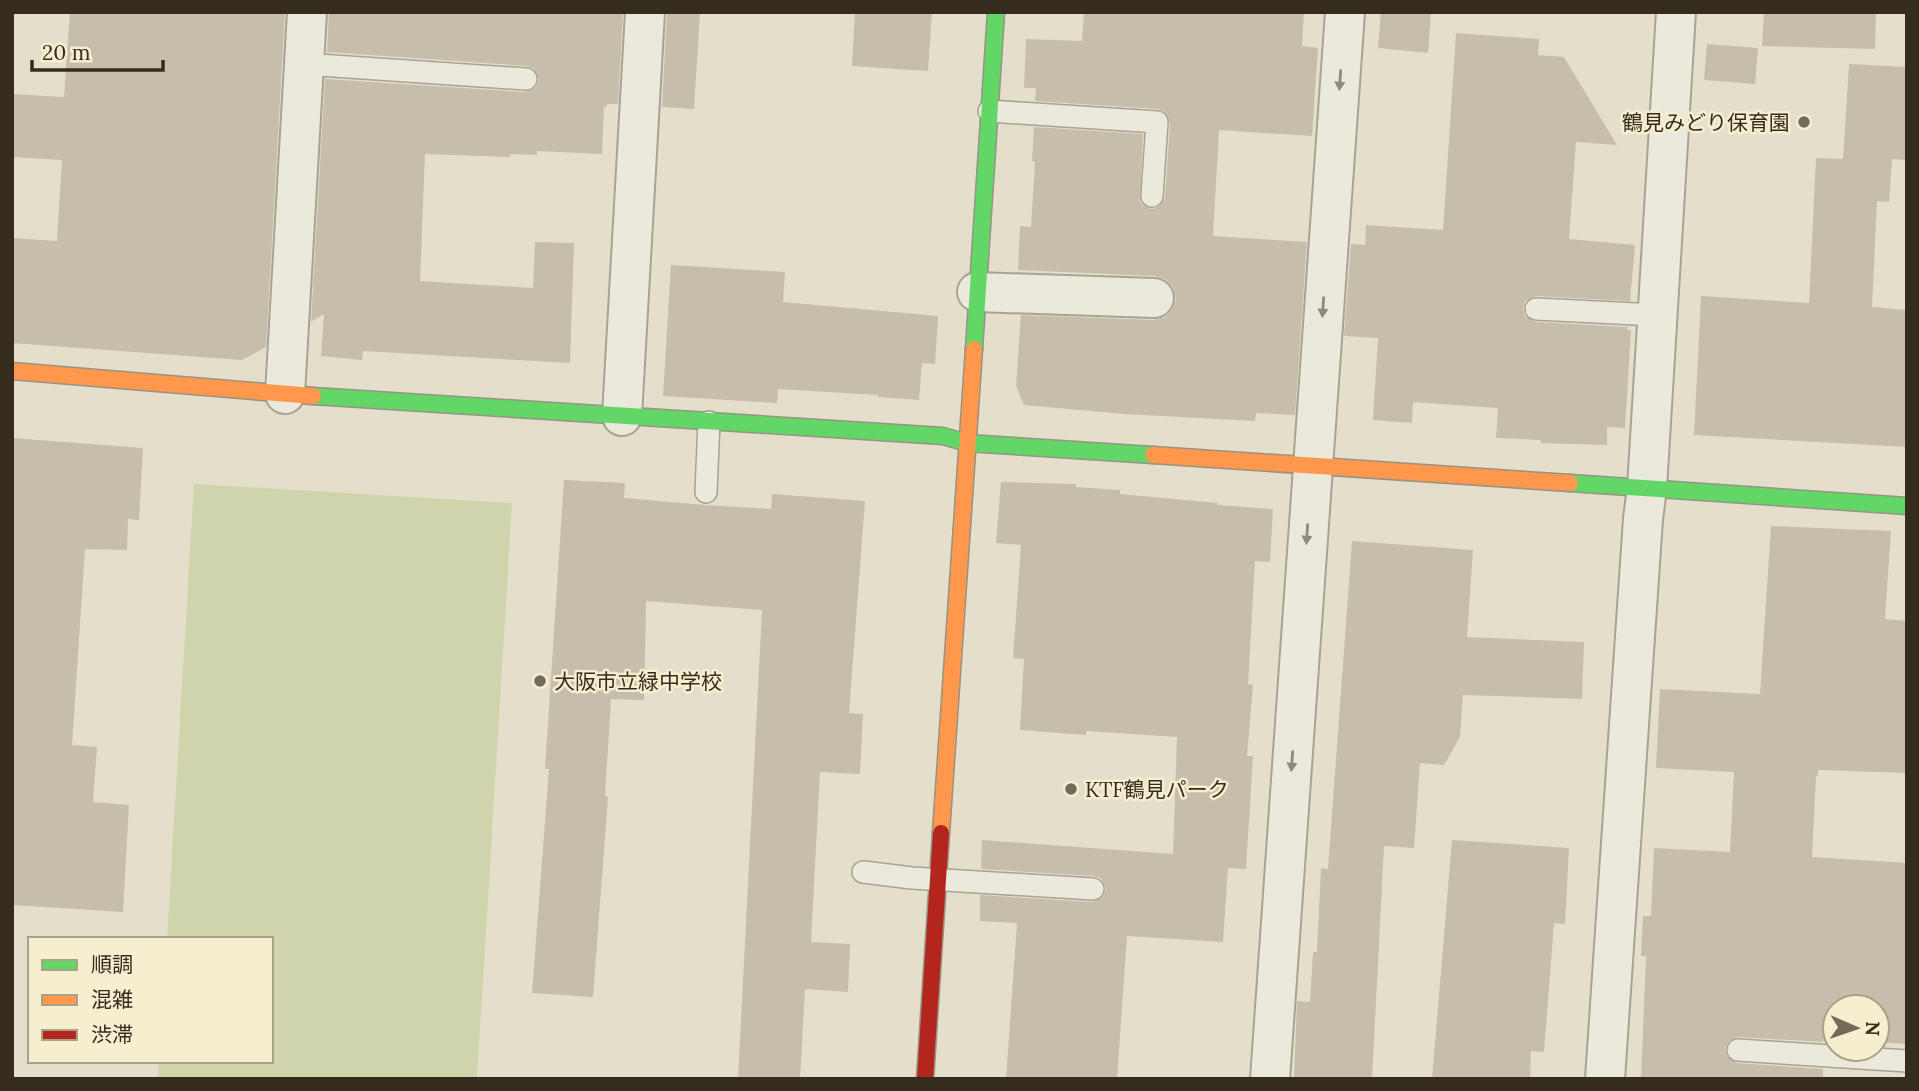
<svg xmlns="http://www.w3.org/2000/svg" width="1919" height="1091" font-family="Lora,'Noto Sans JP',serif">
	<style>
		.green { fill: #cfd4ad }
		.building { fill: #c7bdab }
		.lines { fill: none; stroke-linecap: round; stroke-linejoin: round }
		.lane-casing { stroke: #a9a394; stroke-width: 24 }
		.street-casing { stroke: #a9a394; stroke-width: 42 }
		.fast-casing { stroke: #989384; stroke-width: 19 }
		.slow-casing { stroke: #989384; stroke-width: 19 }
		.jam-casing { stroke: #989384; stroke-width: 19 }
		.lane { stroke: #ebe8dc; stroke-width: 21 }
		.street { stroke: #ebe8dc; stroke-width: 38 }
		.fast { stroke: #63d668; stroke-width: 16 }
		.slow { stroke: #ff974d; stroke-width: 16 }
		.jam { stroke: #b3261e; stroke-width: 16 }
		.oneway { fill: #908a7c }
		.poi-dot { fill: #736b5a; stroke: #f5efd0; stroke-width: 2.5 }
		.labels { text-anchor: middle; dominant-baseline: central; stroke-width: 5; stroke-linejoin: round; paint-order: stroke }
		.poi-label { font-size: 21px; fill: #362c1d; stroke: #f5efd0; text-anchor: start }
	</style>
	<rect width="100%" height="100%" fill="#e4dfca"/>
	<!-- green -->
	<path class="green" d="M194,484l318,19 -35,576h-319l1,-18h112v-122h-104z"/>
	<!-- building -->
	<g class="building">
		<path d="M70,12h215l-19,335 -24,13 -230,-17v-105l45,3 5,-81 -50,-3v-63l52,3z"/>
		<path d="M329,12h294l-5,92h-11l-1,3h-2l-2,47 -65,-3v4l-27,-1v3l-85,-3 -5,127 113,7 2,-46 39,1 -4,120 -207,-12 -1,9 -41,-4 3,-42 -13,8 14,-243 200,13 11,-5 3,-8 -5,-10 -7,-3 -200,-14z"/>
		<path d="M667,12h33l-6,97 -32,-2z"/>
		<path d="M855,12h77l-4,59 -76,-5z"/>
		<path d="M1084,12h220l-2,34 16,2 -6,88 -93,-6 -6,106 94,6 -12,173 -39,-2 -1,8 -131,-7 -100,-9 -8,-19 5,-71 132,5 12,-3 7,-7 4,-11 -3,-12 -8,-8 -10,-3 -137,-6 2,-44 11,1 4,-65 -3,-1 2,-34 109,7 -3,67 4,5 8,3 6,-2 7,-9 5,-75 -5,-11 -7,-3 -123,-8 1,-13h-12l2,-49 56,2z"/>
		<path d="M1381,12h50l-3,41 -50,-5z"/>
		<path d="M1764,12h112l-1,37 -113,-3z"/>
		<path d="M1456,33l83,6 -1,16 26,2 53,88 -41,-3 -7,97 66,6 -5,56 -94,-5 -11,5 -2,8 2,7 10,6 93,5 -1,3h4l-6,98 -18,-1v18l-66,-2v-3l-45,-2 2,-30 -85,-6 -1,21 -39,-3 5,-82 -34,-2 7,-92 14,1 1,-20 77,5z"/>
		<path d="M1707,44l51,4 -3,36 -51,-4z"/>
		<path d="M1849,64l58,3v93l-15,-1 -3,43 -12,-1 -5,106 35,3v137l-213,-12 7,-139 108,7 7,-145 27,1z"/>
		<path d="M671,265l114,7 -2,30 155,14 -3,48 -13,-1 -3,37 -41,-3v-2l-100,-6 -1,14 -114,-7z"/>
		<path d="M12,438l131,10 -4,72 -11,-1 -1,31 -42,-1 -13,196 25,2 -4,55 36,3 -6,107 -111,-7z"/>
		<path d="M564,480l61,3 -1,15 81,7 66,4 1,-15 93,7 -16,212 14,1 -3,60 -40,-2 -9,170 39,2 -2,48 -43,-3 -5,90h-62l24,-469 -116,-9 -2,99 -33,-1 -6,97 3,1 -15,200 -61,-4 17,-224h-4z"/>
		<path d="M1001,482l75,2v3l44,3v4l98,9v2l55,4 -3,53 -15,-1 -7,123 5,1 -6,71h6l-7,113 -18,-1 -5,74 -96,-6 -10,143h-111l11,-156 -37,-2v-26l112,7 11,-5 3,-8 -5,-11 -7,-2 -113,-7 1,-29 191,14 4,-117 -91,-6v4l-66,-5 4,-71 -11,-1 8,-113 -25,-2z"/>
		<path d="M1771,526l120,5 -6,88 22,2v152l-89,-3v6h-2l-4,81 95,6v181l-30,-2v-35h-42v32h-12v3l-85,-5 -10,5 -3,6 2,8 9,7 87,6v10h-182l5,-123h-5l2,-40h8l3,-68 76,4 4,-80 -78,-4 4,-79 100,5z"/>
		<path d="M1352,541l121,9 -6,87 117,5 -2,57 -119,-4 -3,42 -16,28 -24,-2 -6,85 -30,-2 -12,233h-78l3,-78 13,1 3,-50h4l4,-84 7,1z"/>
		<path d="M1452,840l117,8 -4,76 -11,-1 -10,129 -13,-1 -1,28h-98z"/>
	</g>
	<g class="lines">
		<!-- lane casing -->
		<g class="lane-casing">
			<g id="lane">
				<path d="M304,64l222,15"/>
				<path d="M989,111l168,11 -5,74"/>
				<path d="M1536,309l120,6"/>
				<path d="M706,492l3,-70"/>
				<path d="M863,872l49,6 181,11"/>
				<path d="M1738,1050l169,11"/>
			</g>
		</g>
		<!-- street casing -->
		<g class="street-casing">
			<g id="street">
				<path d="M977,292l177,6"/>
				<path d="M285,394l22,-382"/>
				<path d="M622,416l23,-404"/>
				<path d="M1270,1079l75,-1067"/>
				<path d="M1605,1079l38,-560 4,-31 29,-476"/>
			</g>
		</g>
		<!-- fast casing -->
		<g class="fast-casing">
			<g id="fast">
				<path d="M974,349l22,-337"/>
				<path d="M313,396l630,40 24,7 186,12"/>
				<path d="M1570,483l337,23"/>
			</g>
		</g>
		<!-- slow casing -->
		<g class="slow-casing">
			<g id="slow">
				<path d="M12,371l301,25"/>
				<path d="M1153,455l417,28"/>
				<path d="M941,833l33,-484"/>
			</g>
		</g>
		<!-- jam casing -->
		<g class="jam-casing">
			<path id="jam" d="M925,1079l16,-246"/>
		</g>
		<!-- lane -->
		<use href="#lane" class="lane"/>
		<!-- street -->
		<use href="#street" class="street"/>
		<!-- fast -->
		<use href="#fast" class="fast"/>
		<!-- slow -->
		<use href="#slow" class="slow"/>
		<!-- jam -->
		<use href="#jam" class="jam"/>
	</g>
	<!-- one-way arrows -->
	<defs><path id="oneway-solid" d="M-6-.8H1V-3.2L6.5 0L1 3.2V.8H-6Z" transform="scale(1.75)"/></defs>
	<g class="oneway">
		<use href="#oneway-solid" transform="translate(1340 80) rotate(94)"/>
		<use href="#oneway-solid" transform="translate(1323 307) rotate(94)"/>
		<use href="#oneway-solid" transform="translate(1307 534) rotate(94)"/>
		<use href="#oneway-solid" transform="translate(1292 761) rotate(94)"/>
	</g>
	<!-- markers -->
	<g class="poi-dot">
		<circle cx="1804" cy="122" r="7"/>
		<circle cx="540" cy="681" r="7"/>
		<circle cx="1071" cy="789" r="7"/>
	</g>
	<g class="labels">
		<!-- poi labels -->
		<g class="poi-label">
			<text x="1790" y="122" text-anchor="end">鶴見みどり保育園</text>
			<text x="554" y="681">大阪市立緑中学校</text>
			<text x="1085" y="789">KTF鶴見パーク</text>
		</g>
	</g>
	<!-- border -->
	<rect width="1919" height="1091" fill="none" stroke="#362c1d" stroke-width="28"/>
	<!-- legend -->
	<rect x="28" y="937" width="245" height="126" fill="#f5efd0" stroke="#a9a188" stroke-width="2"/>
	<rect x="42" y="960" width="35" height="10" fill="#63d668" stroke="#a9a188" stroke-width="2"/>
	<text x="91" y="972" font-size="21" fill="#362c1d">順調</text>
	<rect x="42" y="995" width="35" height="10" fill="#ff974d" stroke="#a9a188" stroke-width="2"/>
	<text x="91" y="1007" font-size="21" fill="#362c1d">混雑</text>
	<rect x="42" y="1030" width="35" height="10" fill="#b3261e" stroke="#a9a188" stroke-width="2"/>
	<text x="91" y="1042" font-size="21" fill="#362c1d">渋滞</text>
	<!-- north arrow -->
	<g transform="translate(1856 1028) rotate(92)"><circle r="33" fill="#f5efd0" stroke="#a9a188" stroke-width="2"/>
	<path d="M0-5L12 26L0 18L-12 26Z" fill="#736b5a"/>
	<text y="-10" font-size="19" font-weight="bold" text-anchor="middle" fill="#362c1d">N</text>
	</g>
	<!-- scale -->
	<path d="M32 60v10h131v-10" fill="none" stroke="#362c1d" stroke-width="3.5"/>
	<text x="42" y="60" font-size="21" fill="#362c1d" stroke="#f5efd0" stroke-width="5" paint-order="stroke">20 m</text>
</svg>
